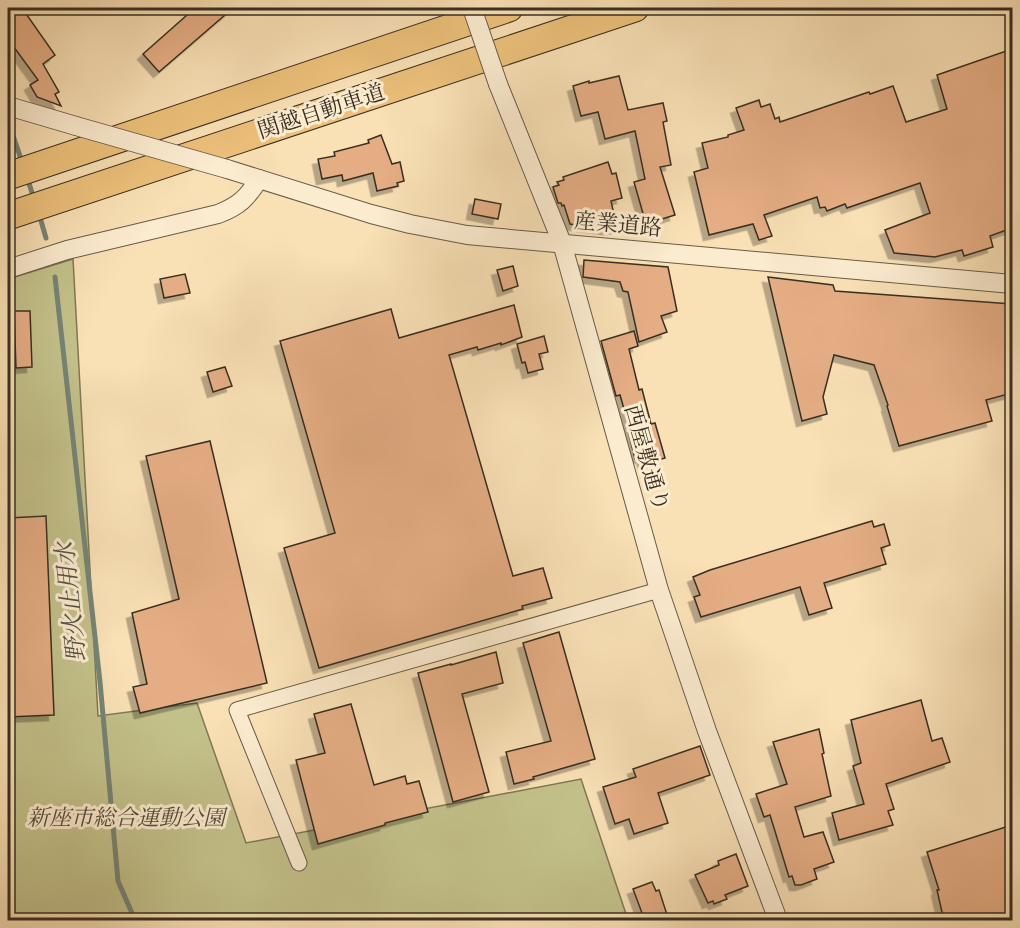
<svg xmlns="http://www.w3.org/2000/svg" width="1020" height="928" font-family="'EB Garamond','Noto Serif JP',serif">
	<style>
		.green { fill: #c3c18a; stroke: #7e7856; stroke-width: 1.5 }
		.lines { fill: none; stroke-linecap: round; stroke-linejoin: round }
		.stream { stroke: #758476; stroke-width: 5 }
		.building { fill: #e5ad84; stroke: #382f23; stroke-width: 1.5; filter: url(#shadow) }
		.minor-casing { stroke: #685b48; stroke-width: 17 }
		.tertiary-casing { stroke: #685b48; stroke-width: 20 }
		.motorway-casing { stroke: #382f23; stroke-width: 29 }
		.minor { stroke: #fbebcf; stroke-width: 15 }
		.tertiary { stroke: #fbebcf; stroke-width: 18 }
		.motorway { stroke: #ecc07a; stroke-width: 27 }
		.tertiary-bridge-casing { stroke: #685b48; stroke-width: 20; stroke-linecap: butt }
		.tertiary-bridge { stroke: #fbebcf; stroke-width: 18 }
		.labels { text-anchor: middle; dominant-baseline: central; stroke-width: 6; stroke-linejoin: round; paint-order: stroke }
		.street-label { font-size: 22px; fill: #382f23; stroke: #fbebcf }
		.park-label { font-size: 22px; font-style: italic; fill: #544c38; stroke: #fbebcf }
		.water-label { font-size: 24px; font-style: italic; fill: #525246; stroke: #fbebcf }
	</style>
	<defs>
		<filter id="shadow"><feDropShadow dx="-5.5" dy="5.5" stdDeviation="0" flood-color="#0004"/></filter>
	</defs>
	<rect width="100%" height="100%" fill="#f9e0b5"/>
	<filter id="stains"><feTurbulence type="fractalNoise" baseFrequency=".00333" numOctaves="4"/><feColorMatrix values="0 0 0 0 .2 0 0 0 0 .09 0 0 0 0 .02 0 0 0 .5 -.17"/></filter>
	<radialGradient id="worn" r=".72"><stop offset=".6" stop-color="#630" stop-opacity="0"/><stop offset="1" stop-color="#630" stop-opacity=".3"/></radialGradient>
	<!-- green -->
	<path class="green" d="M73,259l25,457 99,-13 49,140 335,-64 47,141h-620v-641z"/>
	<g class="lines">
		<!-- stream -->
		<g class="stream">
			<path d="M8,121l14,41"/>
			<path d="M27,177l7,22"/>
			<path d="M39,214l7,24"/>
			<path d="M55,277l45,405 18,199 17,39"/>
		</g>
	</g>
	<!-- building -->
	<g class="building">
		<path d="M12,8h10l33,47 -12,9 16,28 -4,2 6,12 -24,-9 -7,-12 8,-5 -30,-41v-27z"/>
		<path d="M195,8h38l-74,64 -16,-18z"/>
		<path d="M1012,49v179l-22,8 3,11 -29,9 -2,-6 -27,7 -41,-4 -9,-23 45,-17 -10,-30 -73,25 -2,-4 -18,7 -2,-4 -5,1 -3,-11 -53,18 8,21 -13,4 -6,-16 -44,11 -15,-63 14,-4 -6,-25 26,-6v-2l16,-5 -8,-22 23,-8 2,7 9,-3 5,15 4,-2 1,5 89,-30 1,2 23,-8 13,36 41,-13 -10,-34z"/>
		<path d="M619,76l9,34 35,-7 4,18 -4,1 8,43 -11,2 15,48 -29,9 -12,-42 11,-3 -10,-48 -30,8 -7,-27 -17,4 -8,-30 16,-5v2z"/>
		<path d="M381,135l11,29 8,-2 4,19 -7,2 1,3 -21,5 -4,-18 -30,8 -1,-6 -20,4 -4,-20 17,-3 -1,-4 35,-9 -1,-3z"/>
		<path d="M608,162l4,12 4,-1 6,25 -11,3 6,27 -10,1 -37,-5 -6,-19 -2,1 -1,-3h-3l-5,-16 6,-2 -2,-3 7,-2 -1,-3z"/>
		<path d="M475,199l26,5 -3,15 -26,-5z"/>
		<path d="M584,260l84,7 9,44 -16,5 6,16 -28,10 -11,-50 -5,-1 -3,-9 -37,-5z"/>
		<path d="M513,266l5,20 -15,5 -6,-21z"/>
		<path d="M185,274l5,19 -26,5 -4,-19z"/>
		<path d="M768,277l65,8 2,6 177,13v89l-26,7 6,21 -93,25 -12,-40 1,-1 -14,-40 -40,-10 -11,42 4,17 -25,7z"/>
		<path d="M514,305l8,32 -21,8v-2l-23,7 -1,-3 -28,8 64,221 30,-8 9,30 -30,8 1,3 -204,59 -35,-120 51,-15 -55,-192 111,-32 8,29z"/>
		<path d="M14,311h16l2,56 -16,1z"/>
		<path d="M634,331l4,15 -9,3 10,41 3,-1 9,35 4,-1 10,35 -21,6 -2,-7 -7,2 -7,-29h2l-10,-35 -4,1 -15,-55z"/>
		<path d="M544,336l4,16 -9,2 4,15 -15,4 -3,-11 -3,1 -5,-19z"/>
		<path d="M225,367l7,19 -19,6 -6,-20z"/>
		<path d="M210,441l57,242 -127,30 -7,-26 14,-3 -15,-71 47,-14 -33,-143z"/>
		<path d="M46,516l8,199 -46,2v-199z"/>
		<path d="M872,521l2,6 10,-3 6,21 -9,3 5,16 -62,19 8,25 -23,7 -9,-28 -99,30 -7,-20 6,-2 -7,-18 17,-7z"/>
		<path d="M559,632l36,127 -62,18 1,2 -20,5 -8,-32 45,-11 -28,-98z"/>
		<path d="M496,652l7,31 -41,11 27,98 -36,10 -35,-129 33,-9v1z"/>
		<path d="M921,700l11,41 10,-3 8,24 -64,22 8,25 -6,2 5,14 -54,15 -7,-27 32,-9 -11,-38 8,-3 -10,-43z"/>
		<path d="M351,704l23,81 31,-9 2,8 12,-3 9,31 -43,11v2l-67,19 -22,-84 29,-7 -11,-39z"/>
		<path d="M819,729l5,24 -2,1 9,42 -36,11 9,30 19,-5 11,30 -20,7 3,10 -16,6h-6l-3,-9 -3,1 -19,-62 -6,2 -8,-23 31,-10 -14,-42z"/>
		<path d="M700,746l10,29 -52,18 10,30 -34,11 -5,-15 -14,5 -12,-37 33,-10 -3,-8z"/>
		<path d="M1012,825v96h-68l-7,-31h2l-12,-38z"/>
		<path d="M736,854l12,32 -23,9 2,4 -13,5 -1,-3 -5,2 -13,-28 24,-10 -1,-4z"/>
		<path d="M652,882l4,9 3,-1 10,31h-24l-12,-32z"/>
	</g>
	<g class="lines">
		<!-- minor casing -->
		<g class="minor-casing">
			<path id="minor" d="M299,863l-62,-153 422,-120"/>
		</g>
		<!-- tertiary casing -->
		<g class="tertiary-casing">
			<g id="tertiary">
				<path d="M498,84l64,159 97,347 48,141 71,189"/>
				<path d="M8,106l68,20"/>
				<path d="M227,169l144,45 39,10 57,11 545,49"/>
				<path d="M8,269l59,-19 151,-36c21,-8 29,-16 41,-35"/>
			</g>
		</g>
		<!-- motorway casing -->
		<g class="motorway-casing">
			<g id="motorway">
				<path d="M8,176l501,-168"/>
				<path d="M8,216l627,-208"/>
			</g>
		</g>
		<!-- minor -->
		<use href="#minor" class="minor"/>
		<!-- tertiary -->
		<use href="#tertiary" class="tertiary"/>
		<!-- motorway -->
		<use href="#motorway" class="motorway"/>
		<!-- tertiary-bridge casing -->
		<g class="tertiary-bridge-casing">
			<g id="tertiary-bridge">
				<path d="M472,8l26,76"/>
				<path d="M76,126l151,43"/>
			</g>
		</g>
		<!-- tertiary-bridge -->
		<use href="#tertiary-bridge" class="tertiary-bridge"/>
	</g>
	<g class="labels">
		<!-- street labels -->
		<g class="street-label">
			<text transform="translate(321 111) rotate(-18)">関越自動車道</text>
			<text transform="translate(618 224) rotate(5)">産業道路</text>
			<text transform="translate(647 458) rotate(74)">西屋敷通り</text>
		</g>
		<!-- park labels -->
		<g class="park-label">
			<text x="126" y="817">新座市総合運動公園</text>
		</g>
		<!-- water labels -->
		<g class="water-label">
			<text transform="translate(70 602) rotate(-96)">野火止用水</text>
		</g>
	</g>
	<!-- margin -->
	<rect width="1020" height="928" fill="none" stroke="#f9e0b5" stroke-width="30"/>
	<rect x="9" y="9" width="1002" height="910" fill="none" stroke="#382f23" stroke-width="3"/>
	<rect x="15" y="15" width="990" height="898" fill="none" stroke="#382f23" stroke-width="1.5"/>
	<rect width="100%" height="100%" filter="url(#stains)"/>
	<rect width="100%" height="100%" fill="url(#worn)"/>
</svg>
